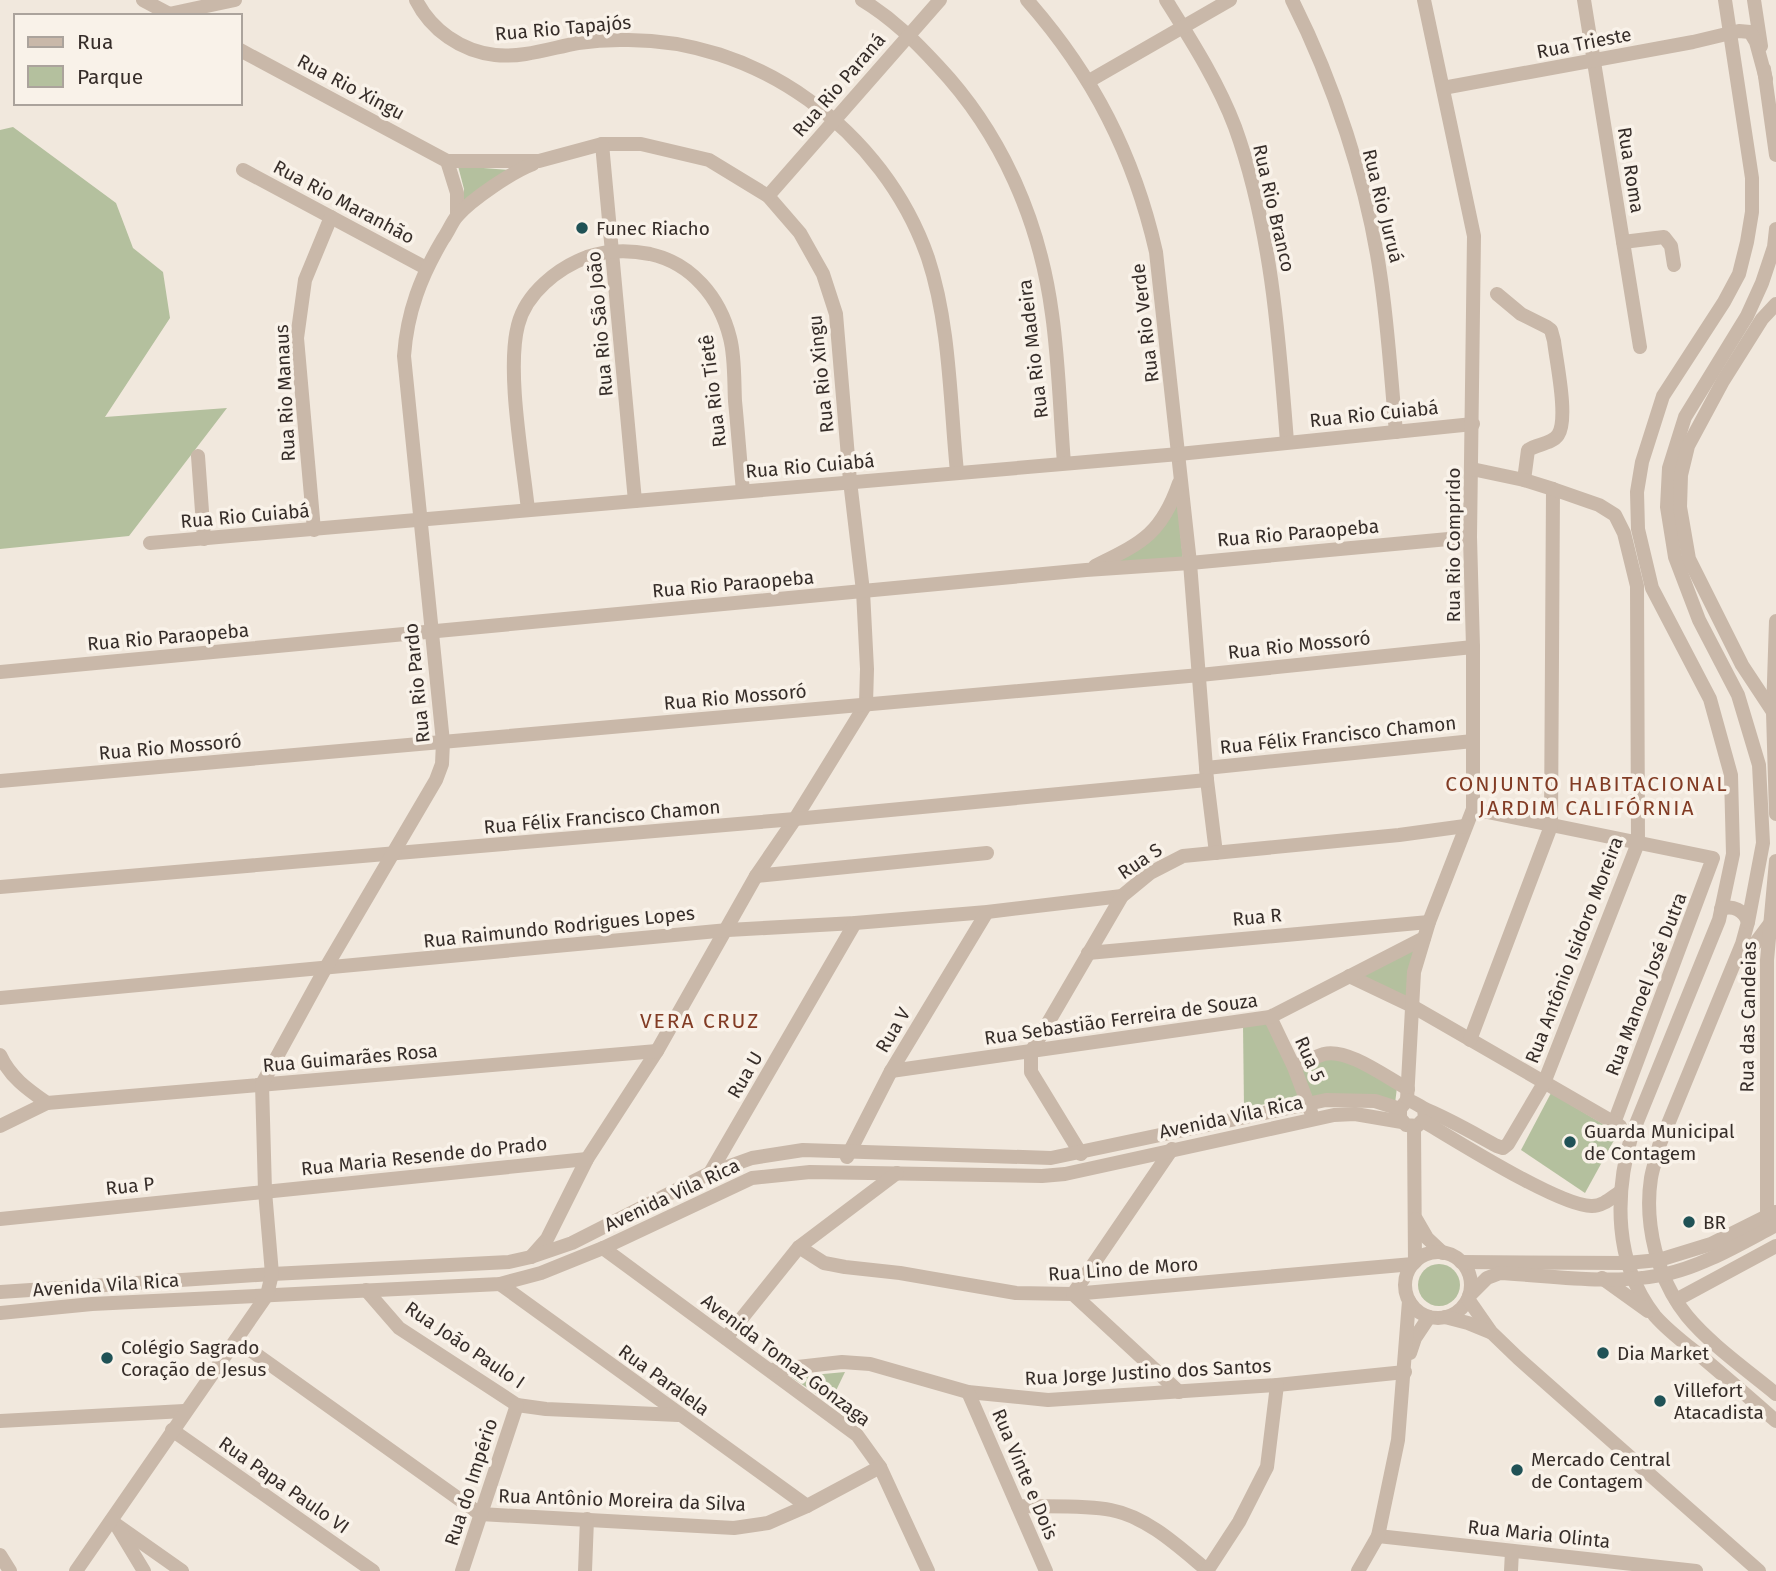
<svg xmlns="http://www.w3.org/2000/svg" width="1776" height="1571" font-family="'Fira Sans',sans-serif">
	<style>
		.green { fill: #b4c09e }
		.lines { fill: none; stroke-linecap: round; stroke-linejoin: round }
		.minor { stroke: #c9b8a9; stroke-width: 14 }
		.poi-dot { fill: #205256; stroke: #f9f2e9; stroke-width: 2.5 }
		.labels { text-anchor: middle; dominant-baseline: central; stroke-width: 7; stroke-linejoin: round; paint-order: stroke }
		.street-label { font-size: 19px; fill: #362d29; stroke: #f9f2e9 }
		.poi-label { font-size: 19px; fill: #362d29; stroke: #f9f2e9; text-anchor: start }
		.neighbourhood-label { font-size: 21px; letter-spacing: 2px; fill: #823c25; stroke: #f9f2e9 }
	</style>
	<rect width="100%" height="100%" fill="#f1e8dd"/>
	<!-- green -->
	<g class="green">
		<path d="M13,127l103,76 17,45 30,24 7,46 -65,99 122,-9 -98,128 -129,13v-419z"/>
		<path d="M458,166l51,4 -46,36 1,-17z"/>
		<path d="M1177,497l6,63 -81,7 31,-16z"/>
		<path d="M1420,943l-14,57 -50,-28z"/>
		<path d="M1268,1020l36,77 -60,11 -1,-83z"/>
		<path d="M1337,1052l60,35 -2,17 -82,-6 -14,-29z"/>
		<path d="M1551,1093l67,40 -33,60 -64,-43z"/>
		<circle cx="1439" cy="1285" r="21"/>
		<path d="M845,1372l-15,31 -39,-26z"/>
	</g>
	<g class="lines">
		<!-- minor -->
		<g class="minor">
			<path d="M143,0l30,16"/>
			<path d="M416,0c15,30 45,51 79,55 28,3 56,-7 83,-12 14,-2 29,-3 42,-3 136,-4 264,91 308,218 22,66 22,144 29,214"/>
			<path d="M862,0c30,18 53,41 76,66 64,68 102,156 114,248 7,49 8,100 12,149"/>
			<path d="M1027,0c66,75 107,155 129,252l34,311 17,217 9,73"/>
			<path d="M1166,0c25,40 52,82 69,127 36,100 44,210 52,315"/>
			<path d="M1292,0c41,81 75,183 88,273 8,52 11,106 16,159"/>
			<path d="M1584,0l56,347"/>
			<path d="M1725,0l27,178v34l-5,30 -8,32 -15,28 -61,94 -21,66 -5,30 1,37 14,59 58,111 21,76 2,79 -14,66 -87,214c-18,61 -18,130 23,182 14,16 32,29 48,42 25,21 49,42 73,63"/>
			<path d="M1754,0l7,46"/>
			<path d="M169,14l66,-14"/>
			<path d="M240,50l207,111h92l63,-17h39l68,16 59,36 32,37 23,41 13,40 14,167 13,110 4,78 -1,35 -71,115 -39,57 -99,175 -70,108 -40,80 -16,18"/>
			<path d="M1764,69l12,86"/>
			<path d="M1089,81l141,-81"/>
			<path d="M1443,88l250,-46 46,-11 11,1 6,10 10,37"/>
			<path d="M602,144l33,357"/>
			<path d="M447,161l10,32v23"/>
			<path d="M243,170l183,98"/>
			<path d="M768,196l172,-196"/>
			<path d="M1776,229l-2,18 -12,36 -15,33 -62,101 -16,51 -2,39 8,50 24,63 39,75 21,70 4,78 -15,79 -6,22 -83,202c-2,10 -6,21 -8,32 -7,45 6,101 36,138 23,28 60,54 89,78"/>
			<path d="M1623,242l41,-5 7,9 3,19"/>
			<path d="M1497,294l24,20 26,13 4,3 3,11c2,19 15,78 4,94 -6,9 -21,9 -30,15l-4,30"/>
			<path d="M198,456l6,83"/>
			<path d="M528,510c-5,-49 -22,-139 -10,-185 8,-32 40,-57 69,-68 21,-7 42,-7 63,-3 41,9 70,43 80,84 5,19 4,43 5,63 3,30 5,60 8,90"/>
			<path d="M314,530l-17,-192 8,-58 26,-63"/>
			<path d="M150,543l1029,-89 294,-30"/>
			<path d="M1095,566c46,-23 66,-31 84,-83"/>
			<path d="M1776,621l-3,91 3,102"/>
			<path d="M0,672l1086,-102 104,-7 280,-26"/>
			<path d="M1773,712l-31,-47 -53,-106 -9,-52 1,-32 7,-29 35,-65 39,-62 14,-15"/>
			<path d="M1206,768l267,-27"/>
			<path d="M0,781l1200,-106 273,-28"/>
			<path d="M1473,809l240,49 -99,265"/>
			<path d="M756,876l231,-23"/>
			<path d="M0,887l795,-68 412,-39"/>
			<path d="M1721,909c12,-4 23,1 27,13"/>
			<path d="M1754,945l15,-20"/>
			<path d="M1088,953l341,-31"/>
			<path d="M1349,976l63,30 208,120"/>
			<path d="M0,998l728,-68 127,-7 132,-11 135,-16"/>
			<path d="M1270,1017l24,50 17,45"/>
			<path d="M1470,1040l81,-214 2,-337"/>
			<path d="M0,1055c10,22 27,34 47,48"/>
			<path d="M1294,1067c9,-4 20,-10 30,-13 24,-6 63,24 84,35"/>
			<path d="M891,1071l379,-54 154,-79"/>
			<path d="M1407,1100l7,-128 15,-50 44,-113v-162l-3,-110 4,-301 -50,-236"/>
			<path d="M1424,1109l1,9 -8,8 -11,-1 -6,-7v-9l7,-9c9,2 13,7 20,10 24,10 46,23 70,36l6,2 5,-4 36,-61 94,-240 -1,-257 -13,-53 -9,-18 -16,-10 -46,-16 -29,-9 -52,-11"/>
			<path d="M1423,1121c32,19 138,86 169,85 11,0 19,-8 28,-14"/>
			<path d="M0,1126l47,-23 610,-52"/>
			<path d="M1414,1127l1,135"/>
			<path d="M1081,1154l-50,-82v-20l91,-156 28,-23 33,-17 216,-21 66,-9"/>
			<path d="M847,1157l44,-86 96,-159"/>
			<path d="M710,1173l145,-250"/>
			<path d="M1767,1216v-256l9,-99"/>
			<path d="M0,1219l587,-60"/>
			<path d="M1416,1219l11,19 16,15"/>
			<path d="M799,1247l25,16 21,4 55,6 116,20 57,1 340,-30"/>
			<path d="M603,1248l254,187 23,32 48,104"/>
			<circle cx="1438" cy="1285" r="33"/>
			<path d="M1461,1262l166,1 32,-3 52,-16 64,-32"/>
			<path d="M1602,1278l46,33"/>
			<path d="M500,1284l307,222"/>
			<path d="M366,1290l33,38 118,77 29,4 132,6"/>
			<path d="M0,1292l272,-18 237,-12 22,-5 41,-14 138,-70 42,-15 51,-8 248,8 275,-58 49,1 25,8"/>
			<path d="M1073,1294l99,-145"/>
			<path d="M1073,1294l106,98"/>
			<path d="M1469,1296l18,-18 13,-5c53,3 110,12 162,2 40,-8 78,-31 114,-50"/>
			<path d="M1468,1299l23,33 27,26 241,213"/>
			<path d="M1676,1300l100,-54"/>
			<path d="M0,1313l92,-9 408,-20 41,-11 62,-25 149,-70 58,-6 232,4 23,-2 269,-59 21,-1 47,8"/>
			<path d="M1445,1317l23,6 22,9"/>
			<path d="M726,1338l73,-91 98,-74"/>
			<path d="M236,1340l244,174 254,14 34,-5 39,-17 73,-39"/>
			<path d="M1410,1353l5,-15 14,-21"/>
			<path d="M771,1370l71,-8 28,2 98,28 80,8 229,-15 128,-13"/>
			<path d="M968,1392l78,179"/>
			<path d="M0,1421l184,-10"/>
			<path d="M172,1430l201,141"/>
			<path d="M1018,1506c27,1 68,-1 93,4 37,7 69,38 97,61"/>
			<path d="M111,1521l71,50"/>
			<path d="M118,1528l26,43"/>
			<path d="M1378,1536l318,35"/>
			<path d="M0,1555l10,16"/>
			<path d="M76,1571l191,-276 5,-21 -7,-83 -3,-107 63,-115 111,-189 6,-16 1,-22 -39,-386c3,-44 17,-80 39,-117 5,-7 9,-17 14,-23 15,-17 55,-44 76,-52"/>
			<path d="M462,1571l55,-166"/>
			<path d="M585,1571l2,-52"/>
			<path d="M1207,1571l32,-49 28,-55 10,-82"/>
			<path d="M1358,1571l20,-35 20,-96 11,-139"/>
			<path d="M1511,1571l1,-20"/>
		</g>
	</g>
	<!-- markers -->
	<g class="poi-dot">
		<circle cx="582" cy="228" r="7"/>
		<circle cx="1570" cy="1142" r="7"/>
		<circle cx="1689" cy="1222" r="7"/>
		<circle cx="1603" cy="1353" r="7"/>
		<circle cx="107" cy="1358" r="7"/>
		<circle cx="1660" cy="1401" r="7"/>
		<circle cx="1517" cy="1470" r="7"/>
	</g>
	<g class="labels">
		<!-- street labels -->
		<g class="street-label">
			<text transform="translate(563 28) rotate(-5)">Rua Rio Tapajós</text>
			<text transform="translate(1584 43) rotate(-11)">Rua Trieste</text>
			<text transform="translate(839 85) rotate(-49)">Rua Rio Paraná</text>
			<text transform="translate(351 87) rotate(28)">Rua Rio Xingu</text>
			<text transform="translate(1631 170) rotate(81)">Rua Roma</text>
			<text transform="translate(344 202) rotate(28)">Rua Rio Maranhão</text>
			<text transform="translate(1383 206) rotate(76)">Rua Rio Juruá</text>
			<text transform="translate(1274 208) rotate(77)">Rua Rio Branco</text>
			<text transform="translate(1145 323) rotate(-97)">Rua Rio Verde</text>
			<text transform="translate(600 324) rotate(-95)">Rua Rio São João</text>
			<text transform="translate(1033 349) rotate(-97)">Rua Rio Madeira</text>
			<text transform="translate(821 374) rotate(-96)">Rua Rio Xingu</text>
			<text transform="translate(713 391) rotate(-97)">Rua Rio Tietê</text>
			<text transform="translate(285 393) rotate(-93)">Rua Rio Manaus</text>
			<text transform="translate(1374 414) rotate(-6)">Rua Rio Cuiabá</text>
			<text transform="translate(810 466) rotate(-5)">Rua Rio Cuiabá</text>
			<text transform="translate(245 516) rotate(-5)">Rua Rio Cuiabá</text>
			<text transform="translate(1298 533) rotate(-5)">Rua Rio Paraopeba</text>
			<text transform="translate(1453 545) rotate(-90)">Rua Rio Comprido</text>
			<text transform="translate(733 584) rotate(-5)">Rua Rio Paraopeba</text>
			<text transform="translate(168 637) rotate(-5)">Rua Rio Paraopeba</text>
			<text transform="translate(1299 645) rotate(-6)">Rua Rio Mossoró</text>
			<text transform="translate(417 683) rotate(-96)">Rua Rio Pardo</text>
			<text transform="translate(735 697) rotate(-5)">Rua Rio Mossoró</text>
			<text transform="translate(1338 735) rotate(-6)">Rua Félix Francisco Chamon</text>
			<text transform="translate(170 747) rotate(-5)">Rua Rio Mossoró</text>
			<text transform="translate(602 817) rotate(-5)">Rua Félix Francisco Chamon</text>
			<text transform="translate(1140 861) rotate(-34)">Rua S</text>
			<text transform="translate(1257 917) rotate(-5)">Rua R</text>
			<text transform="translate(559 927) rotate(-6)">Rua Raimundo Rodrigues Lopes</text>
			<text transform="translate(1574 950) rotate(-69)">Rua Antônio Isidoro Moreira</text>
			<text transform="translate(1646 984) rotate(-69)">Rua Manoel José Dutra</text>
			<text transform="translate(1748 1017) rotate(-89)">Rua das Candeias</text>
			<text transform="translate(1121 1019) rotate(-8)">Rua Sebastião Ferreira de Souza</text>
			<text transform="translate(893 1030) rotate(-59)">Rua V</text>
			<text transform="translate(350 1058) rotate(-5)">Rua Guimarães Rosa</text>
			<text transform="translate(1310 1059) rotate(66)">Rua 5</text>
			<text transform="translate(745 1075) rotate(-60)">Rua U</text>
			<text transform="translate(1231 1117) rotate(-12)">Avenida Vila Rica</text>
			<text transform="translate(424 1156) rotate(-6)">Rua Maria Resende do Prado</text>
			<text transform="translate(130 1186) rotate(-6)">Rua P</text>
			<text transform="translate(672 1195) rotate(-25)">Avenida Vila Rica</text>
			<text transform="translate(1123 1269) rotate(-4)">Rua Lino de Moro</text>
			<text transform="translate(106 1285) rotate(-4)">Avenida Vila Rica</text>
			<text transform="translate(465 1345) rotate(34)">Rua João Paulo I</text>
			<text transform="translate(786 1360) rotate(37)">Avenida Tomaz Gonzaga</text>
			<text transform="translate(1148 1372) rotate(-3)">Rua Jorge Justino dos Santos</text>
			<text transform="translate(664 1380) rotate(36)">Rua Paralela</text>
			<text transform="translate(1025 1474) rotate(67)">Rua Vinte e Dois</text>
			<text transform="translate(471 1482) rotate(-72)">Rua do Império</text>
			<text transform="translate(284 1485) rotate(35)">Rua Papa Paulo VI</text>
			<text transform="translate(622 1500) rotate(2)">Rua Antônio Moreira da Silva</text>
			<text transform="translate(1539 1534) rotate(6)">Rua Maria Olinta</text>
		</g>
		<!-- poi labels -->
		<g class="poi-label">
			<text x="596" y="228">Funec Riacho</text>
			<text x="1584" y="1131">Guarda Municipal<tspan x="1584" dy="22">de Contagem</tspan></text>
			<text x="1703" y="1222">BR</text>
			<text x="121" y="1347">Colégio Sagrado<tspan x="121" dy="22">Coração de Jesus</tspan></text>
			<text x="1617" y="1353">Dia Market</text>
			<text x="1674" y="1390">Villefort<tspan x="1674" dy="22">Atacadista</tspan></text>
			<text x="1531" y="1459">Mercado Central<tspan x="1531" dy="22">de Contagem</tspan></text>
		</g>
		<!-- neighbourhood labels -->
		<g class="neighbourhood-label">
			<text x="1587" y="784">CONJUNTO HABITACIONAL<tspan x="1587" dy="24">JARDIM CALIFÓRNIA</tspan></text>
			<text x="700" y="1021">VERA CRUZ</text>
		</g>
	</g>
	<!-- legend -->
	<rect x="14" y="14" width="228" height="91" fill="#f9f2e9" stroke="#aba39c" stroke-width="2"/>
	<rect x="28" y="37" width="35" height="10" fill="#c9b8a9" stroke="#aba39c" stroke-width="2"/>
	<text x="77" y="49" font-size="21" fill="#362d29">Rua</text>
	<rect x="28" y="66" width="35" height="21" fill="#b4c09e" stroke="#aba39c" stroke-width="2"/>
	<text x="77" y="84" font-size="21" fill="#362d29">Parque</text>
</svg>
